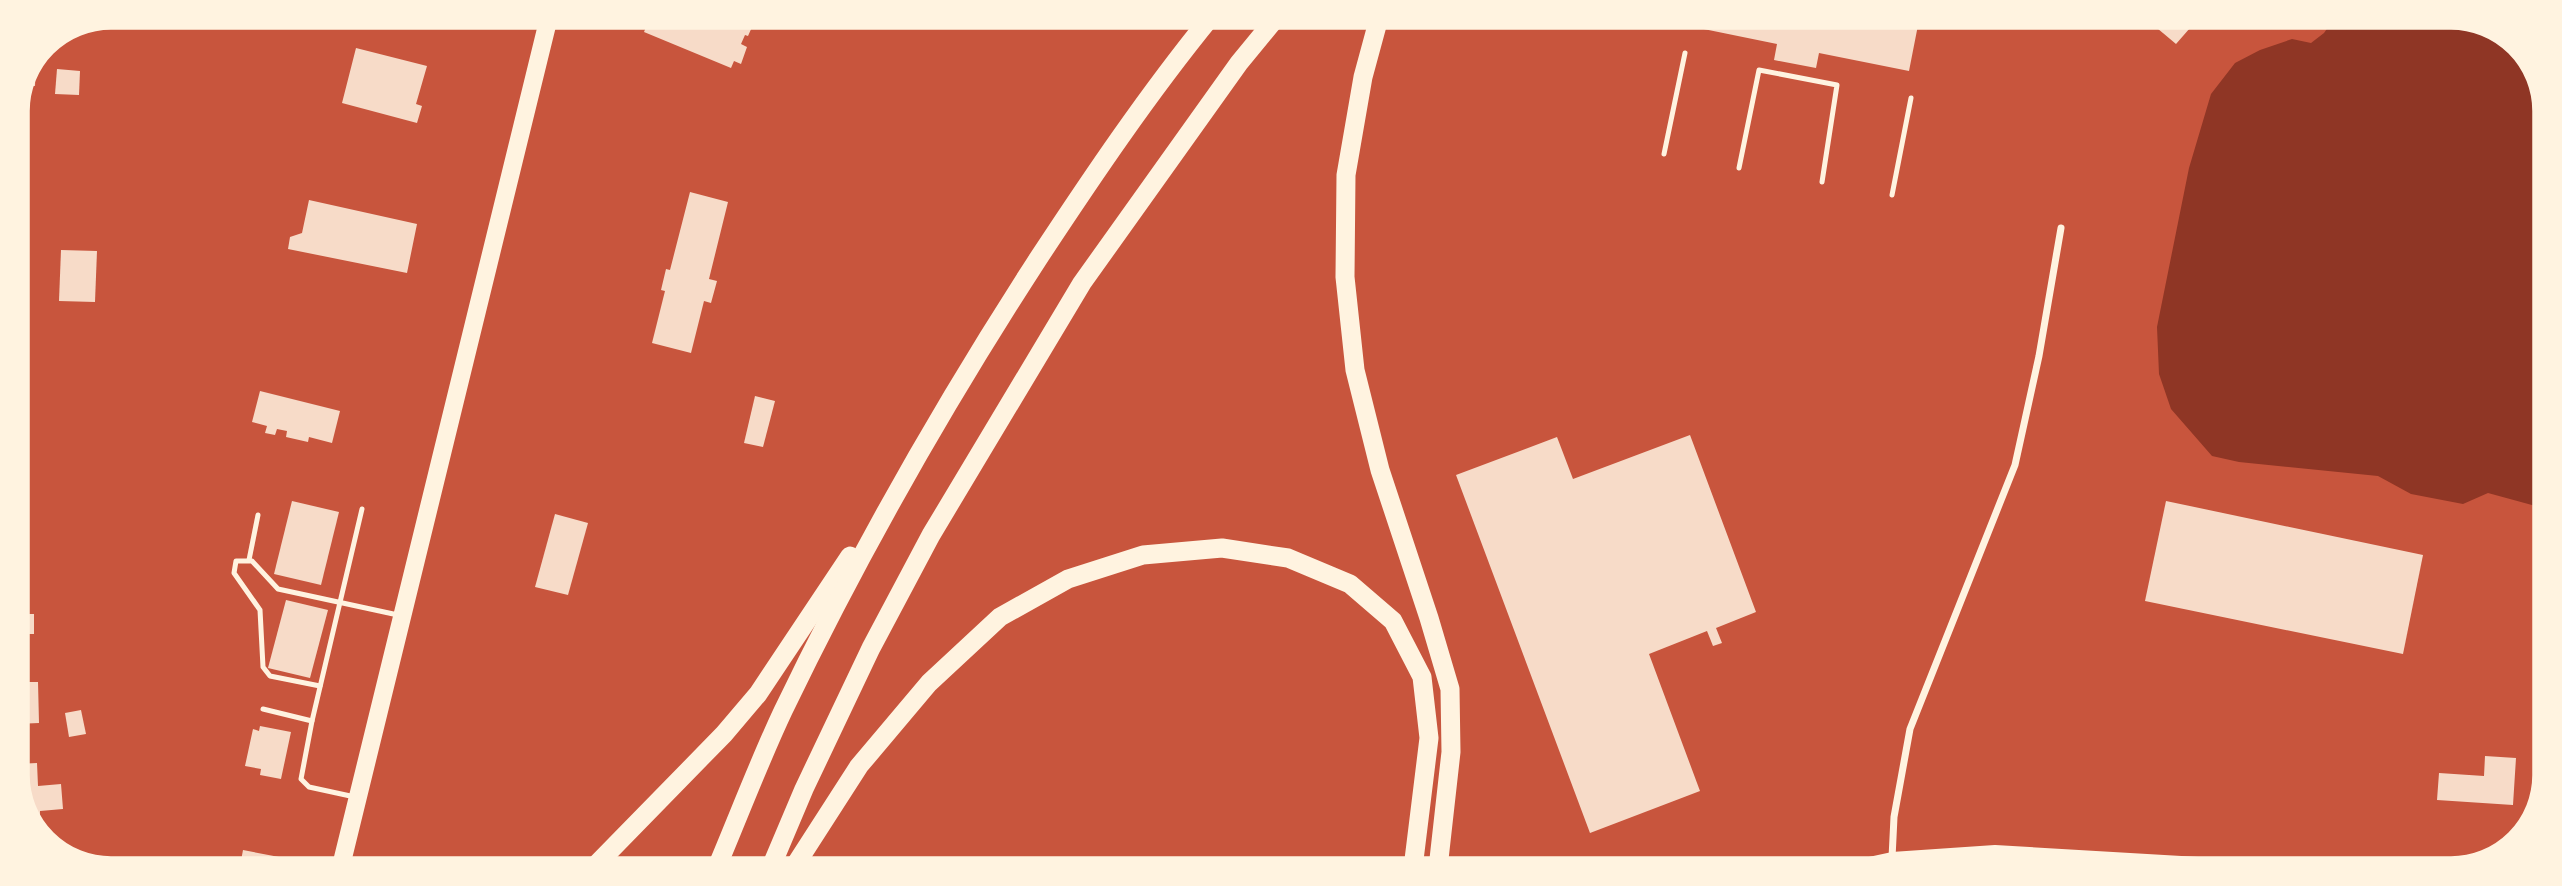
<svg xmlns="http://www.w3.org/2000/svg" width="2562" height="886" font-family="Inter,sans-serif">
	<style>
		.water { fill: #8f3625 }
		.building { fill: #f7dbc8 }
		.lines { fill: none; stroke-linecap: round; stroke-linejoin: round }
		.service { stroke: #fff3e0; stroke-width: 5 }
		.minor { stroke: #fff3e0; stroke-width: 7 }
		.tertiary { stroke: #fff3e0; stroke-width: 12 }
		.primary { stroke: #fff3e0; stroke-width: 18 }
		.motorway { stroke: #fff3e0; stroke-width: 19 }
		.rim { fill: none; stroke: #fff3e0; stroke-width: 3.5 }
	</style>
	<rect width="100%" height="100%" fill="#c8553d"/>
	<!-- water -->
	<path class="water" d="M2333,20l148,1 45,32 20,51 -3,404 -55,-15 -25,11 -52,-10 -33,-18 -139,-14 -27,-6 -41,-47 -12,-35 -2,-47 32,-159 22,-74 24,-31 25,-13 32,-11 19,4 13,-10z"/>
	<!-- building -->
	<g class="building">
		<path d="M650,17h73l29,10 -4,9 -3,-1 -4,9 6,3 -6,17 -7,-3 -3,7 -87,-36z"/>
		<path d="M1691,19l228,1 -10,51 -90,-18 -3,15 -42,-8 3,-16 -88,-18z"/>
		<path d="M2154,20h43l-21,24 -25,-21z"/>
		<path d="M356,48l71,18 -11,38 6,2 -5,17 -75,-20z"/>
		<path d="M36,60l-1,26 -10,-1 2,-5z"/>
		<path d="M57,69l23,2 -1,24 -24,-1z"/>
		<path d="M16,143l6,1 -1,32h-5z"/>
		<path d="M690,192l38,10 -19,77 8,2 -6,22 -7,-2 -13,52 -39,-10 13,-52 -4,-1 5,-21 4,1z"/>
		<path d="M309,200l108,24 -10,49 -119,-24 2,-12 12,-4z"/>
		<path d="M61,250l36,1 -2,51 -36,-1z"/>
		<path d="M260,391l80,20 -8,32 -23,-6 -1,5 -22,-5 1,-6 -10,-2 -2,6 -10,-2 2,-7 -15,-4z"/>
		<path d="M755,396l20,5 -12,46 -19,-4z"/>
		<path d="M16,423h13l-1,18h-7l-1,21h-4z"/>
		<path d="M1690,435l66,177 -40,16 6,15 -9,3 -6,-15 -58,23 51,137 -110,42 -134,-358 101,-38 16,42z"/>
		<path d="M292,501l47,11 -18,73 -47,-11z"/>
		<path d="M2166,501l257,54 -20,99 -258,-53z"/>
		<path d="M16,513h4l-2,27h-2z"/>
		<path d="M555,514l33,9 -20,72 -33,-8z"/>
		<path d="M16,585h4v29h14v20h-18z"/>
		<path d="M286,600l42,10 -18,68 -42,-10z"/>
		<path d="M23,682h15l1,41 -23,1v-36h7z"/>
		<path d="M81,710l5,24 -17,3 -4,-24z"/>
		<path d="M260,726l31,6 -10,47 -21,-4 1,-6 -16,-3 8,-37 6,2z"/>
		<path d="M2485,756l31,2 -3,47 -76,-5 2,-27 45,3z"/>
		<path d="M37,763l1,23 23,-2 2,25 -23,2v6l-10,1 -14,-36v-18z"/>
		<path d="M243,850l36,7 -1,9h-38z"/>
	</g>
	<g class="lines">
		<!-- service -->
		<g class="service">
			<path d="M1664,154l21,-101"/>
			<path d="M1739,168l20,-98 78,15 -15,97"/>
			<path d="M1892,195l19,-97"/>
			<path d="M249,560l9,-45"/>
			<path d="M320,686l-50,-10 -7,-9 -3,-57 -26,-37 2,-12h16l26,28 120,26"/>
			<path d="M263,709l49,12"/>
			<path d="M355,797l-46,-10 -8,-8 11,-58 50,-212"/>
		</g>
		<!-- minor -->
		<g class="minor">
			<path d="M1918,855l4,14"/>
			<path d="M1892,858l2,-41 16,-88 105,-264 24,-109 22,-128"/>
		</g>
		<!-- tertiary -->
		<path class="tertiary" d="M1841,869l51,-11 103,-7 304,18 159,-1"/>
		<!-- primary -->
		<path class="primary" d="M341,866l208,-849"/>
		<!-- motorway -->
		<g class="motorway">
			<path d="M1379,18l-16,59 -17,98 -1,102 10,93 25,100 49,148 21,71 1,63 -13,116"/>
			<path d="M595,866l129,-132 34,-40 92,-138"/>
			<path d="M717,867c22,-52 42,-105 66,-156 75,-156 161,-307 255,-452 54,-82 110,-165 172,-241"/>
			<path d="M771,867l33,-78 67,-141 60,-113 151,-252 157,-220 37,-45"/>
			<path d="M794,867l65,-101 70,-83 71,-66 68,-38 75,-24 79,-7 66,10 62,26 43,37 29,56 7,61 -16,130"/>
		</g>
	</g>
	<!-- crop -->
	<path d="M0 0H2562V886H0ZM111 28H2451A83 83 0 0 1 2534 111V775A83 83 0 0 1 2451 858H111A83 83 0 0 1 28 775V111A83 83 0 0 1 111 28Z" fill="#fff3e0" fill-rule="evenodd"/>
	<path class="rim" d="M111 28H2451A83 83 0 0 1 2534 111V775A83 83 0 0 1 2451 858H111A83 83 0 0 1 28 775V111A83 83 0 0 1 111 28Z"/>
</svg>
